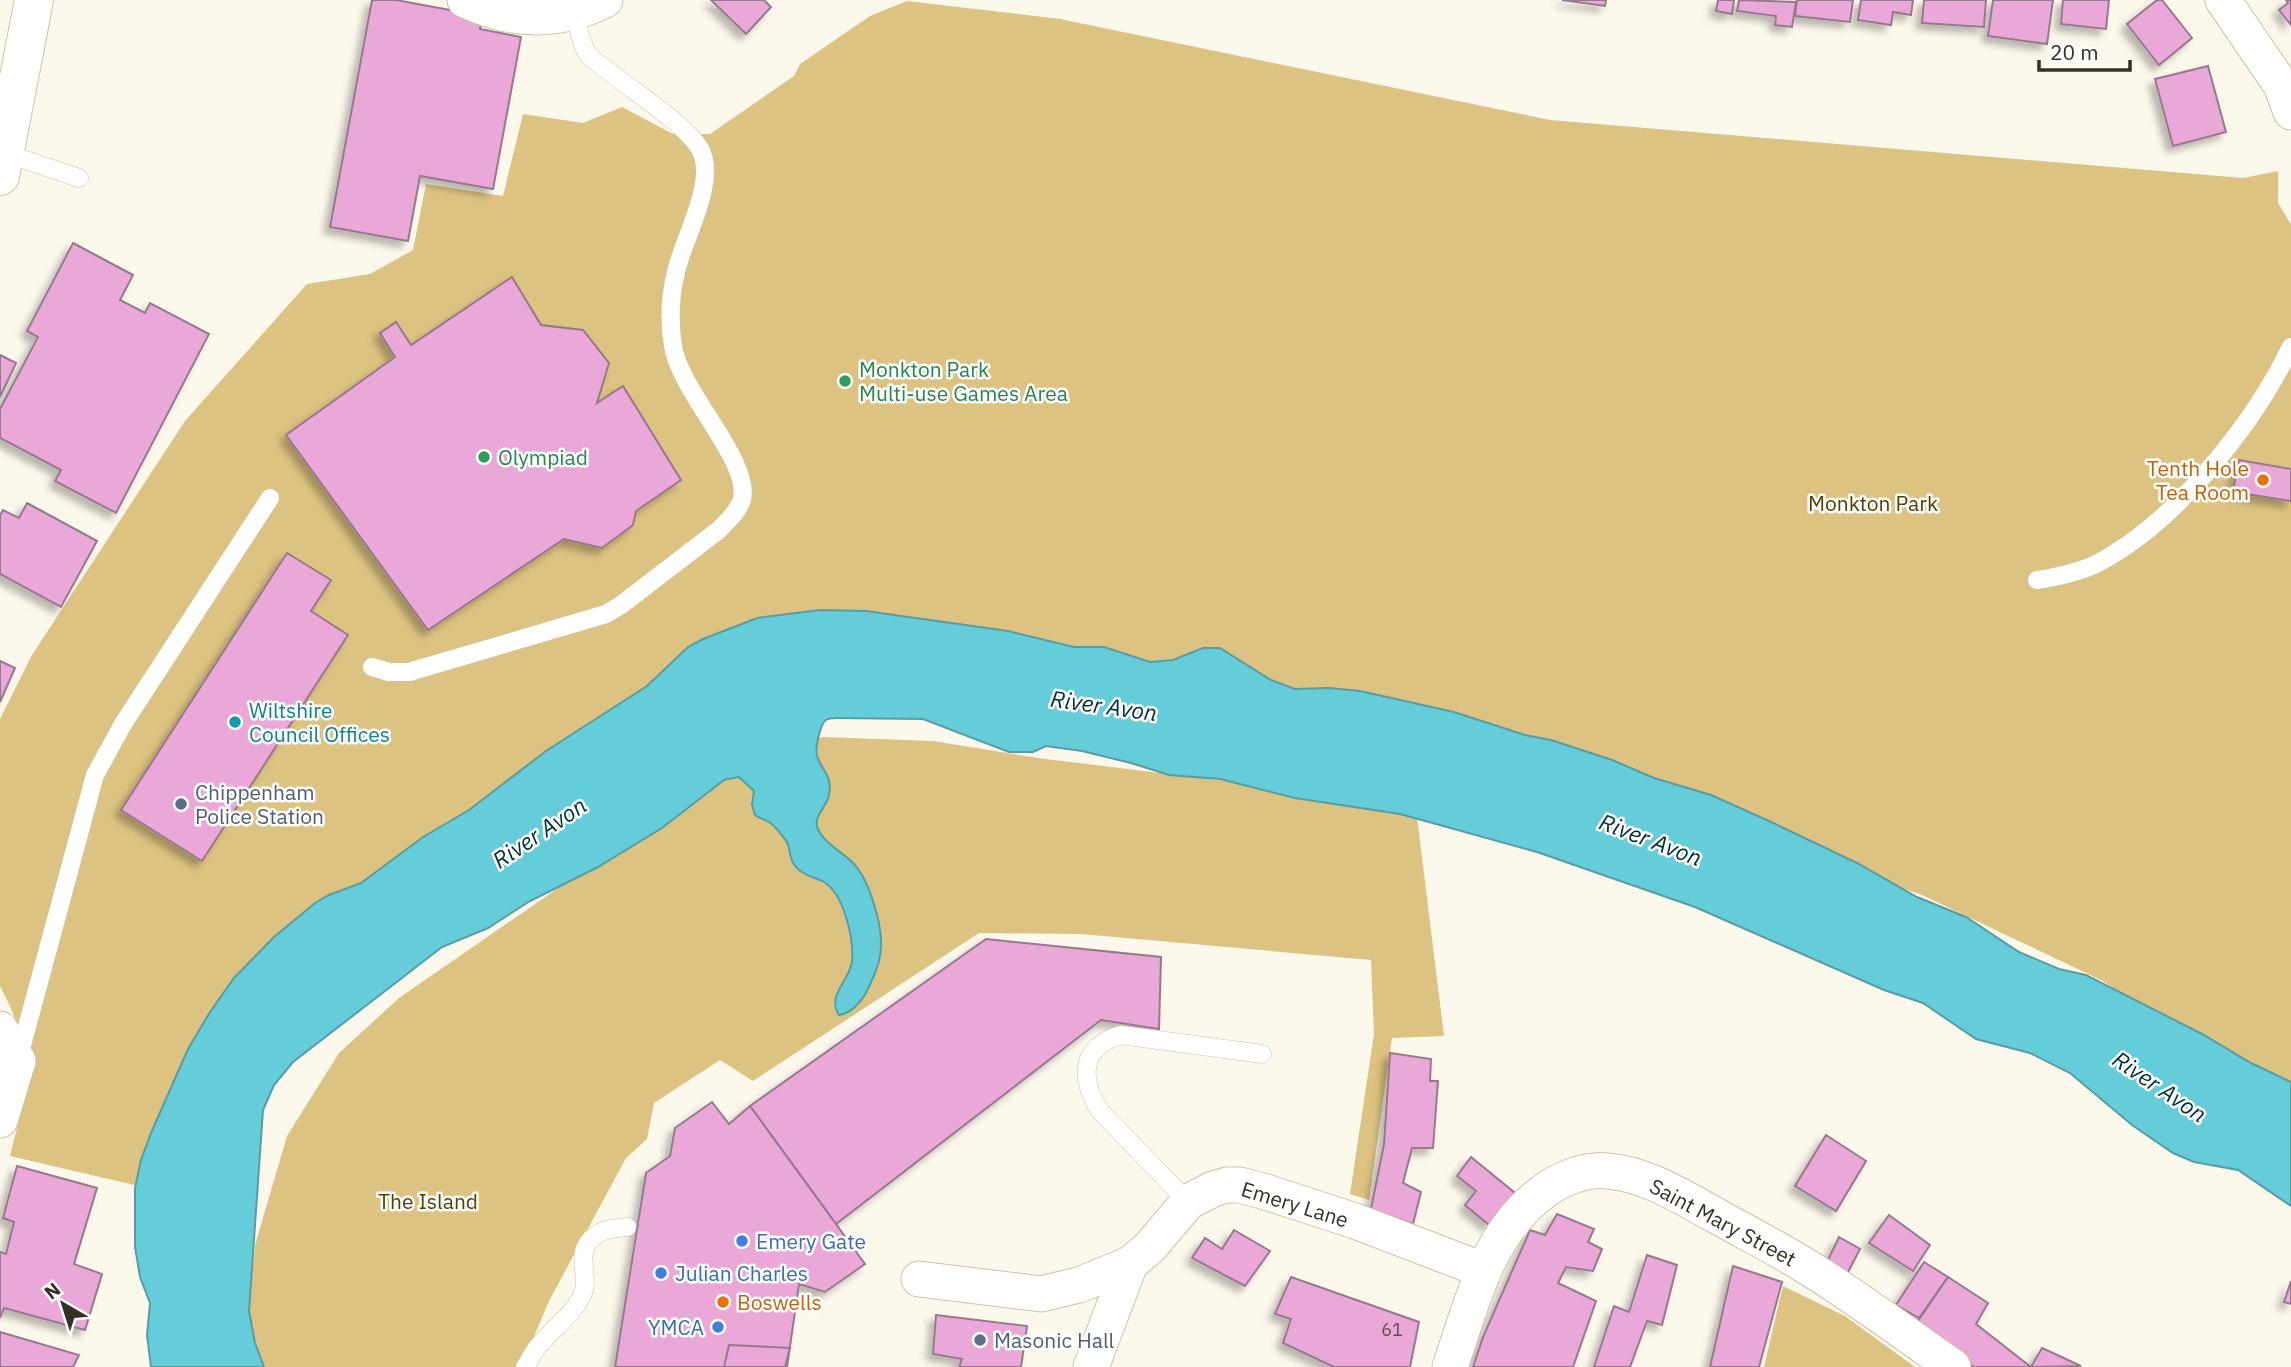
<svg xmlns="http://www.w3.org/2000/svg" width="2291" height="1367" font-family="'IBM Plex Sans',sans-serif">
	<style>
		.green { fill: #dcc381 }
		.water { fill: #65ccd9; stroke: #579da3; stroke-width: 2 }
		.building { fill: #e9a8d8; stroke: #957a8e; stroke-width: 2; filter: url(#shadow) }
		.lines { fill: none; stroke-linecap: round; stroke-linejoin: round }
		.service-casing { stroke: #cfc3a5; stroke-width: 19 }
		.minor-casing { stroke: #cfc3a5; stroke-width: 37 }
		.tertiary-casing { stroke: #cfc3a5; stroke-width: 40 }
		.service { stroke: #fff; stroke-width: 18 }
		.minor { stroke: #fff; stroke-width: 35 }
		.tertiary { stroke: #fff; stroke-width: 38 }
		.leisure-dot { fill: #2e9e5b; stroke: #fff; stroke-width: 2.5 }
		.food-dot { fill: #e8710a; stroke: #fff; stroke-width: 2.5 }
		.culture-dot { fill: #0f9aa8; stroke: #fff; stroke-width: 2.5 }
		.service-dot { fill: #5c6f8a; stroke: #fff; stroke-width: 2.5 }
		.shop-dot { fill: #3f7fe0; stroke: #fff; stroke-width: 2.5 }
		.labels { text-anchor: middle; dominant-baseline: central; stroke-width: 5; stroke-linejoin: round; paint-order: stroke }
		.number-label { font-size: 18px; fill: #624e51 }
		.leisure-label { font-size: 21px; fill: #27864d; stroke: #fff; text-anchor: start }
		.food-label { font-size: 21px; fill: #c56008; stroke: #fff; text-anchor: end }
		.park-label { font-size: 21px; fill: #523f02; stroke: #fff }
		.culture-label { font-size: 21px; fill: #0d838f; stroke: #fff; text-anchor: start }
		.service-label { font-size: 21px; fill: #4e5e75; stroke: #fff; text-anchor: start }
		.street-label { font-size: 21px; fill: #353024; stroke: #fff }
		.shop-label { font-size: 21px; fill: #366cbe; stroke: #fff; text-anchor: start }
		.water-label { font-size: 23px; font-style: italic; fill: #003137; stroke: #fff }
	</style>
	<defs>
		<filter id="shadow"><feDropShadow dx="-6" dy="6" stdDeviation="3.5" flood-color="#0004"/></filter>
	</defs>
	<rect width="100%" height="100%" fill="#fdf8ec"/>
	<!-- green -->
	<g class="green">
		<path d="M907,1l153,18 490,101 693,58 35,-7v32l13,21v872l-100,-56 -88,-59 -181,-86 -523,-181 -637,-93 -615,567 -137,-32c7,-30 18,-62 16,-92 -1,-28 -14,-54 -26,-78v-267l32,-64 153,-234 122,-137 63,-10 43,-24 13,-66 77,12 20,-82 60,9 39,-16 51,27h37l84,-58 6,-12 70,-48z"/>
		<path d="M823,737l110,4 105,17 293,36 86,23 27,219 -52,2 -23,162 -19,-6 24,-160 -3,-74 -290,-26 -102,-1 -226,148 -33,-21 -66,43 -7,36 -21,19 -77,143 -28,66h-274l-3,-9 11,-113 32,-109 52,-83 60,-55 350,-242z"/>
		<path d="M1783,1286l62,30 70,51h-151z"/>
	</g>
	<!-- water -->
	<path class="water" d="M820,610l46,1 142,20 66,16h30l46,15 23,-2 30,-12h17l51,32 24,9 34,-1 31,3 94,21 71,23 26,5 61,20 42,18 57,17 58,26 88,42 60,34 49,20 53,35 40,17 27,6 116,59 49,29 40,19v124l-53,-36 -44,-8 -21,-9 -41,-28 -62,-52 -40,-20 -54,-14 -53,-36 -39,-13 -189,-83 -158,-55 -137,-38 -105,-16 -75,-19 -51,-4 -38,-12 -49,-12 -36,-5 -13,6h-24l-86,-33 -87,-1c-4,0 -7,0 -10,2 -6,4 -11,29 -9,36 5,15 16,20 12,39 -2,12 -17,22 -11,34 6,14 24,23 34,33 17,16 30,62 29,84 0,12 -5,26 -10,36 -5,14 -17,31 -32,33 -13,-20 11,-34 13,-54 2,-22 -8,-67 -28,-79 -9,-5 -21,-6 -28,-15 -7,-7 -5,-16 -9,-25 -5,-6 -11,-16 -18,-20 -5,-3 -9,-3 -14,-7l-3,-10 2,-14 -15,-14 -15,3 -62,48 -64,39 -68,34 -42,27 -46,19 -149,115 -19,23 -11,25 -14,201 6,32 9,24h-113l-4,-32 3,-32 -10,-26 -5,-30v-59l6,-28 10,-27 37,-84 22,-37 24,-34 40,-41 41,-34 14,-8 32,-12 62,-46 46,-27 77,-59 101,-65 41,-39 15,-8 54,-21z"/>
	<!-- building -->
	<g class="building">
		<path d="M372,0h24l87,16 -3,13 41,8 -28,152 -73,-13 -12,65 -78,-14z"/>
		<path d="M711,0h53l7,7 -25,27z"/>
		<path d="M1562,0h44l-1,6z"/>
		<path d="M1718,0h16l-2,14 -16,-3z"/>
		<path d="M1739,0l57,2 -4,25 -17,-2 1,-9 -39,-5z"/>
		<path d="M1797,0h56l-3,22 -55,-6z"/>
		<path d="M1861,0h52l-2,15 -18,-3 -2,13 -33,-5z"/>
		<path d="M1924,0h62l-2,27 -62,-4z"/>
		<path d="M1993,0h60l-6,44 -59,-8z"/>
		<path d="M2063,0h46l-3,29 -45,-5z"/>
		<path d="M2157,0h5l30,38 -33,27 -32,-41z"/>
		<path d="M2286,0h5v25l-12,-15 9,-7z"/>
		<path d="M2208,66l18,66 -53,14 -18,-67z"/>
		<path d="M73,243l60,32 -13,25 25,13 5,-10 59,31 -93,179 -61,-32 6,-11 -61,-32v-29l38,-72 -11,-6z"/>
		<path d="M512,277l29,48 42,5 26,33 -12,40 26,-17 58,94 -45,31 -3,14 -31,23 -38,-9 -136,91 -142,-195 109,-78 -15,-24 16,-11 15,23z"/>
		<path d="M0,355l16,8 -16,34z"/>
		<path d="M2239,460l52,9v32l-58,-9z"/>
		<path d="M27,503l70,38 -36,66 -61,-33v-59l3,-5 16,8z"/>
		<path d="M287,553l44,27 -20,31 37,24 -146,226 -81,-51z"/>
		<path d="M0,661l15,7 -15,34z"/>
		<path d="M986,939l175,18 -2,72 -58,-9 -265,204 -86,-118z"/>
		<path d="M1390,1053l41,6 -1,22h8l-5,67h-21l-9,35 18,9 -8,32 -42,-15 13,-65z"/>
		<path d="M712,1102l17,22 21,-18 115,158 -40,28 -26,-8 -12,83h-172l31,-194 24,-17 5,-28z"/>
		<path d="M1826,1135l40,26 -30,50 -41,-25z"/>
		<path d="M1471,1157l44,36 -26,32 -24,-20 11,-14 -19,-15z"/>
		<path d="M17,1166l80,22 -23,76 28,10 -17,56 -81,-22 -4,10v-66l6,2 8,-32 -11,-4z"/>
		<path d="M1557,1214l37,15 -6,13 14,7 -9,22 -27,-4 -8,16 38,18 -23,66h-100l10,-30 47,-107 15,5z"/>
		<path d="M1889,1215l41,30 -17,26 -44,-28z"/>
		<path d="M1234,1230l36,21 -25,35 -53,-28 13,-20 17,11z"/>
		<path d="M1839,1237l21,12 -13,25 -20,-12z"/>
		<path d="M1647,1255l30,10 -15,60 -15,-4 -17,46h-36l20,-61 15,6z"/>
		<path d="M1924,1262l24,15 -29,41 -23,-13z"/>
		<path d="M1733,1266l49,16 -23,85h-49z"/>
		<path d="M1291,1277l128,45 -9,45h-76l-51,-24 8,-24 -16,-5z"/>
		<path d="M1948,1277l40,26 -12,21 55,43h-57l-58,-43z"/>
		<path d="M2291,1281v23l-7,-2z"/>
		<path d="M936,1315l91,11 -6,41h-62l3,-8 -29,-5z"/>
		<path d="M0,1332l79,23 -6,12h-73z"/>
		<path d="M729,1345l61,3 -5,19h-61z"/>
		<path d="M2042,1348l39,18 -50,1z"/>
	</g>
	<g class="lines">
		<!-- service casing -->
		<g class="service-casing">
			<g id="service">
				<path d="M5,153l74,25"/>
				<path d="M2037,580c20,-3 43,-8 61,-17 78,-41 155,-138 193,-216"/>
				<path d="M372,667l17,5h20l197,-58 15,-9 99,-76c8,-9 19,-18 22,-30 9,-38 -62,-107 -69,-153 -4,-25 -3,-50 3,-74 7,-33 42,-91 24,-123 -14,-25 -69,-59 -93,-79 -6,-5 -15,-10 -20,-17 -7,-12 -9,-27 -13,-41"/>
				<path d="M18,1060l77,-285 28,-51 147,-226"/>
				<path d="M1188,1202l-88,-91c-20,-32 -21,-64 21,-76l141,19"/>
				<path d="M525,1367c4,-6 7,-12 11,-18 15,-20 40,-35 48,-59 4,-15 -6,-34 4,-47 9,-13 24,-15 39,-16"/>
			</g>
		</g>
		<!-- minor casing -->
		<g class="minor-casing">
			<g id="minor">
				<path d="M465,0c46,22 94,23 140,0"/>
				<path d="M2223,0l58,85 10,27"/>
				<path d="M0,1029l18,32 -18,59"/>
				<path d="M919,1279l122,15 38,-9 51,-21"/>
				<path d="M1091,1367l39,-103 20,-17 38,-45 25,-13 14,-4h13l26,7 89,29 128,49"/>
				<path d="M1450,1367c21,-61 36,-130 89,-172 18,-15 46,-27 69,-24 38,3 74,26 107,44 30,17 60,32 89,50 51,31 100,68 149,102"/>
			</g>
		</g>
		<!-- tertiary casing -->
		<g class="tertiary-casing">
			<path id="tertiary" d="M0,176l34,-176"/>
		</g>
		<!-- service -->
		<use href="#service" class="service"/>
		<!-- minor -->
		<use href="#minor" class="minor"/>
		<!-- tertiary -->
		<use href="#tertiary" class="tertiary"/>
	</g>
	<!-- markers -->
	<g class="leisure-dot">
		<circle cx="845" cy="381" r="7"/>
		<circle cx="484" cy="457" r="7"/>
	</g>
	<g class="food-dot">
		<circle cx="2263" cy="480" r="7"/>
		<circle cx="723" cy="1302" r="7"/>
	</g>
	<circle class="culture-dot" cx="235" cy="722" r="7"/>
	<g class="service-dot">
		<circle cx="181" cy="804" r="7"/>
		<circle cx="980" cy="1340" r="7"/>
	</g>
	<g class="shop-dot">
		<circle cx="742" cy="1241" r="7"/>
		<circle cx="661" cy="1273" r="7"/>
		<circle cx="718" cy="1327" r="7"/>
	</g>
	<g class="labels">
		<!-- number labels -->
		<g class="number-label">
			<text x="1392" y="1329">61</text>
		</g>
		<!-- leisure labels -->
		<g class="leisure-label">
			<text x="859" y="369">Monkton Park<tspan x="859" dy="24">Multi-use Games Area</tspan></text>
			<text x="498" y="457">Olympiad</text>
		</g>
		<!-- food labels -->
		<g class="food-label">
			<text x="2249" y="468">Tenth Hole<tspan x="2249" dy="24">Tea Room</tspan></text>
			<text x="737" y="1302" text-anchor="start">Boswells</text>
		</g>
		<!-- park labels -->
		<g class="park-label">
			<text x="1873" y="503">Monkton Park</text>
			<text x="428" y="1201">The Island</text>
		</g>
		<!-- culture labels -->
		<g class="culture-label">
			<text x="249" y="710">Wiltshire<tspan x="249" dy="24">Council Offices</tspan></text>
		</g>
		<!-- service labels -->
		<g class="service-label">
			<text x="195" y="792">Chippenham<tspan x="195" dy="24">Police Station</tspan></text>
			<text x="994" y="1340">Masonic Hall</text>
		</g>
		<!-- street labels -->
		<g class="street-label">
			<text transform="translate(1295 1204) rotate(17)">Emery Lane</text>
			<text transform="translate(1723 1222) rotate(28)">Saint Mary Street</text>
		</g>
		<!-- shop labels -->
		<g class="shop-label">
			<text x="756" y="1241">Emery Gate</text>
			<text x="675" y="1273">Julian Charles</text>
			<text x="704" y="1327" text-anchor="end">YMCA</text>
		</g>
		<!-- water labels -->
		<g class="water-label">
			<text transform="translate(1104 705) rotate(8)">River Avon</text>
			<text transform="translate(539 832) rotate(-34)">River Avon</text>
			<text transform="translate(1651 839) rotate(21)">River Avon</text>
			<text transform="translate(2160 1086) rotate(34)">River Avon</text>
		</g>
	</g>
	<!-- north arrow -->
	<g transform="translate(63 1304) rotate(321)" stroke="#ffffff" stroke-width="5" paint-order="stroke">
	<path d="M0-5L12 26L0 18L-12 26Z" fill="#353024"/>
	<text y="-10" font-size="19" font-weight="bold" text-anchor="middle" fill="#353024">N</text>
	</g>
	<!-- scale -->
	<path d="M2039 60v10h91v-10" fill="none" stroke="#353024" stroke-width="3.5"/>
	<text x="2050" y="60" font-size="21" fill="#353024" stroke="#ffffff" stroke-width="5" paint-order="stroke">20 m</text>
</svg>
